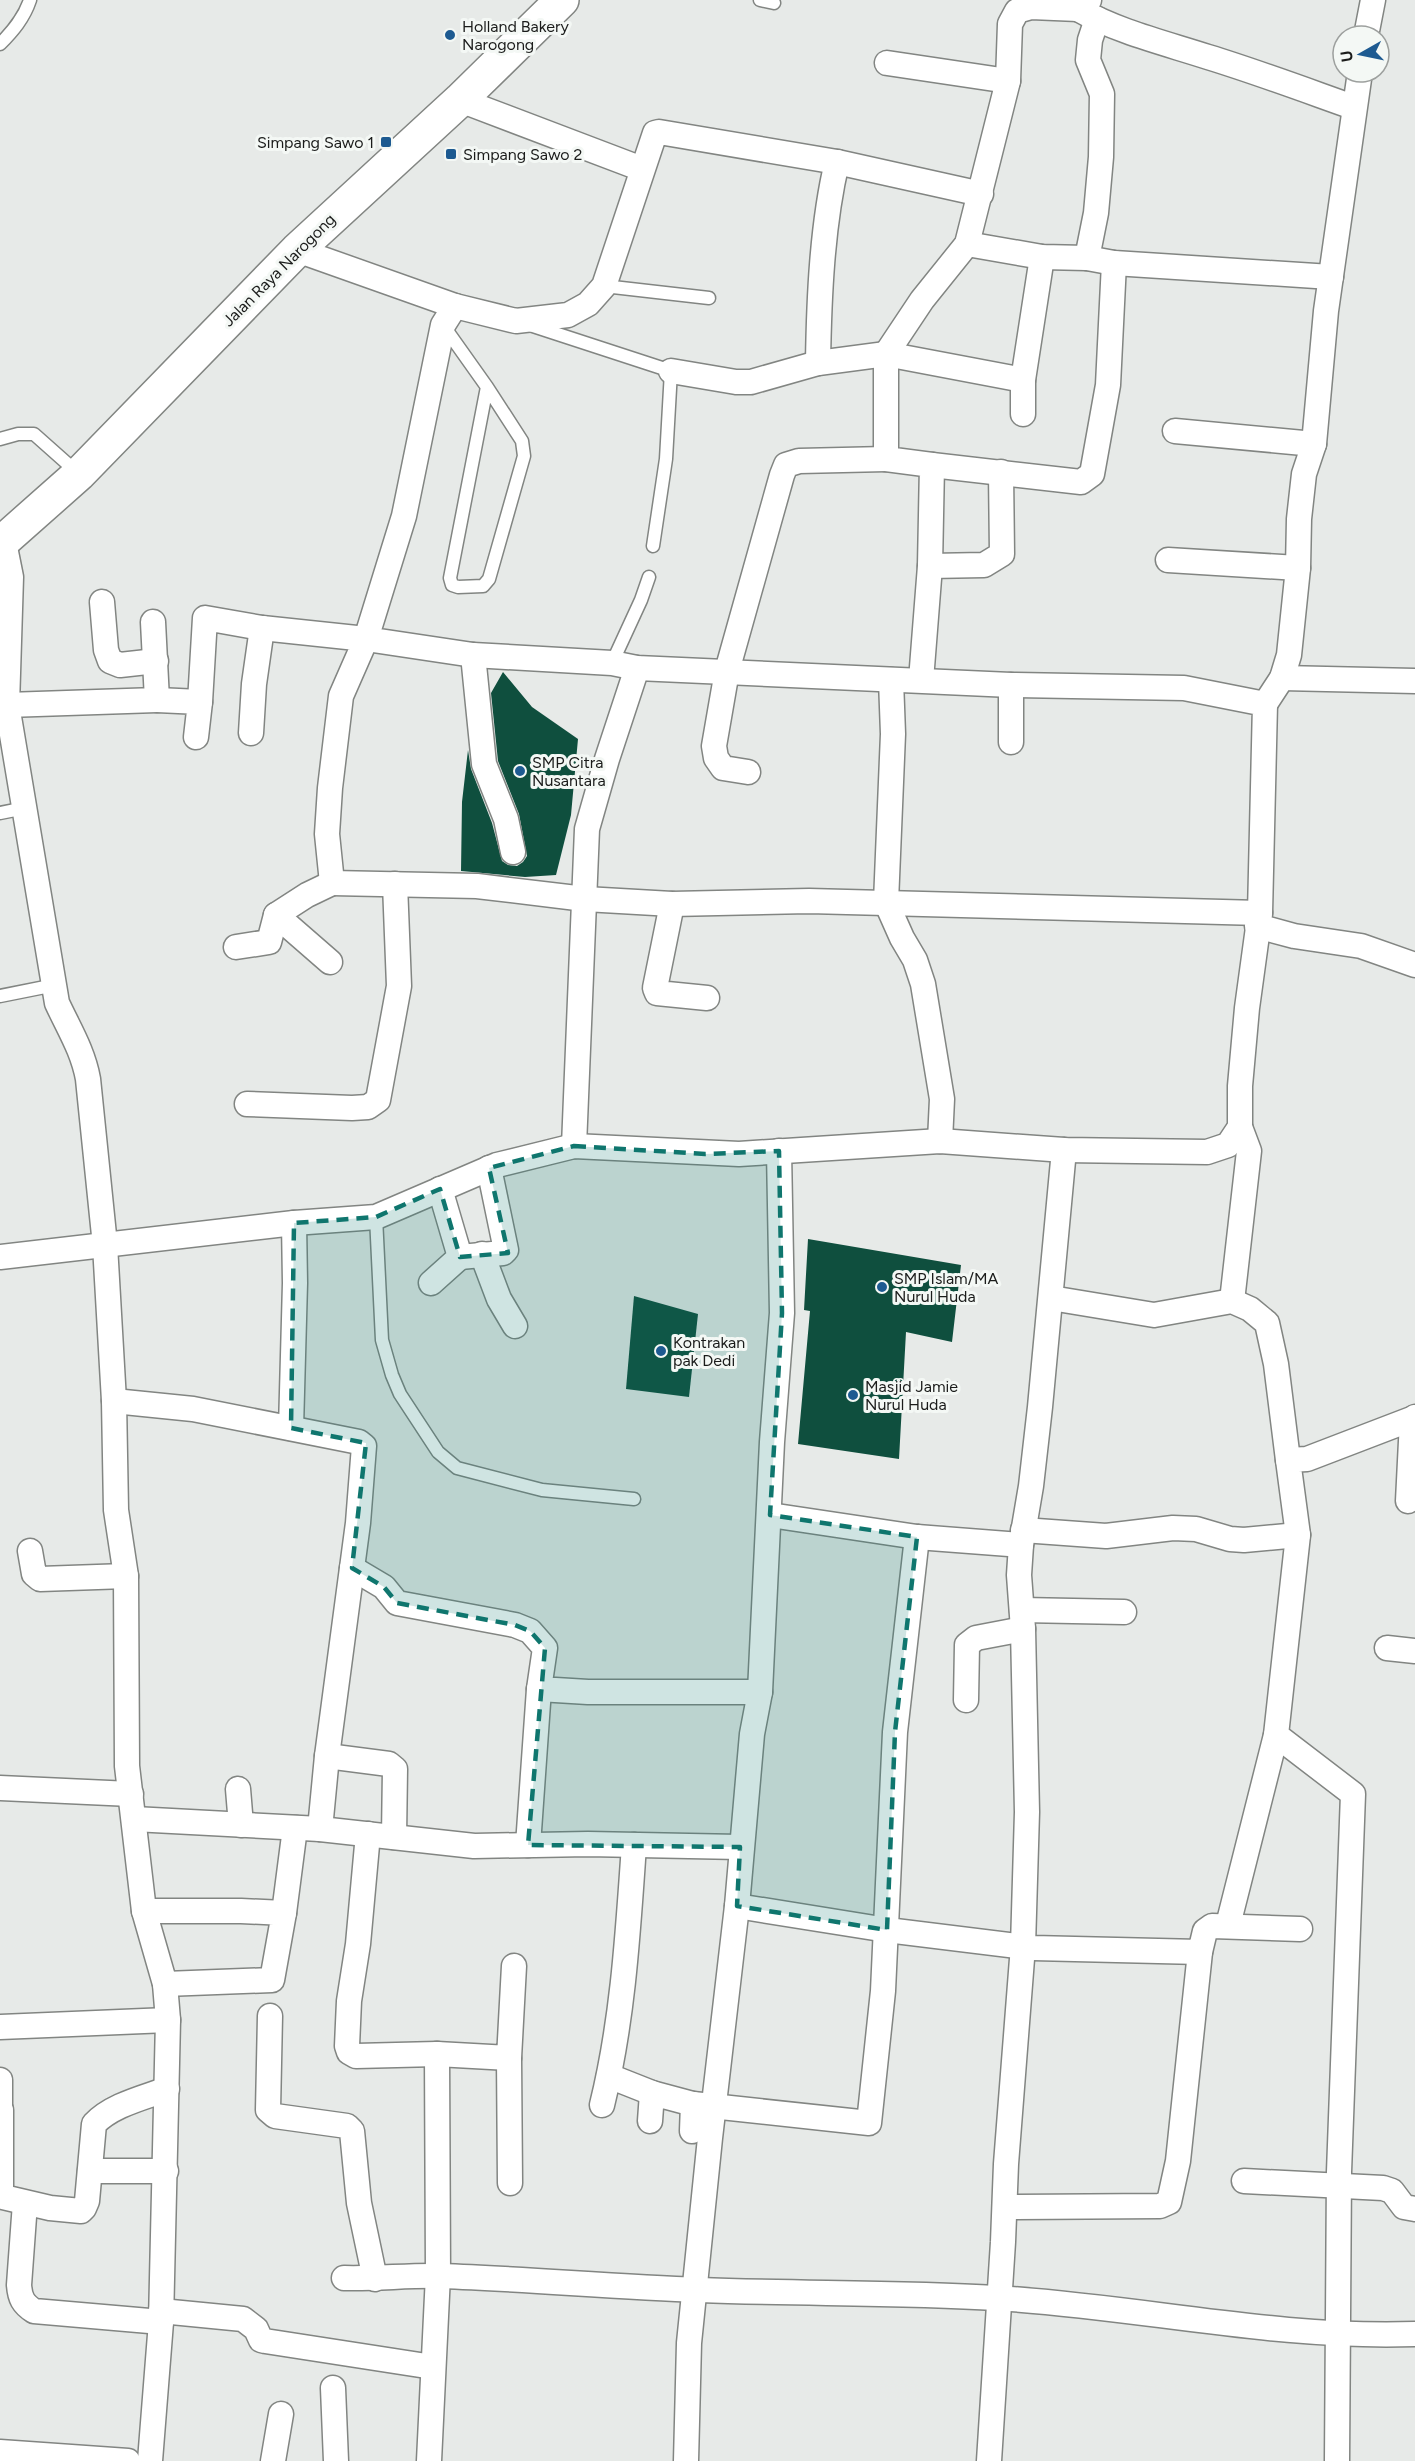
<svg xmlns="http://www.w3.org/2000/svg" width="1415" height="2461" font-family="Figtree,sans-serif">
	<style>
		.building { fill: #0f4f3e }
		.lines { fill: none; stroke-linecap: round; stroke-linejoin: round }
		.lane-casing { stroke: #828582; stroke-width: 15 }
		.street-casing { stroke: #828582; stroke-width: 27 }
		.primary-casing { stroke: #828582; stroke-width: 36 }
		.lane { stroke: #fff; stroke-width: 12 }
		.street { stroke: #fff; stroke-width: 24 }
		.primary { stroke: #fff; stroke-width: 33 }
		.marked { fill: #0f766e; fill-opacity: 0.2; stroke: #0f766e; stroke-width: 4.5; stroke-dasharray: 12 8; stroke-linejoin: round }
		.poi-dot { fill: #1d5a91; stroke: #f4f8f5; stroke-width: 2 }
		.labels { text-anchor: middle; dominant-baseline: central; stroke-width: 6; stroke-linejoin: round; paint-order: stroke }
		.poi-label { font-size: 16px; fill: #1b1c1b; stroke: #f4f8f5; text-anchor: start }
		.street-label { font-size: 16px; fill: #1b1c1b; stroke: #f4f8f5 }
	</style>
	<rect width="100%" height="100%" fill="#e7eae8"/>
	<!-- building -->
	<g class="building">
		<path d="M503,672l29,35 46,32 -7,76 -15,60 -31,2 -64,-6 1,-69 6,-52 3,19 21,54 10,38 6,4 9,1 6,-4 4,-6 -8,-42 -21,-53 -7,-68z"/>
		<path d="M808,1239l153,26 -9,77 -46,-10 -7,127 -101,-15 12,-133 -6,-1z"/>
		<path d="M634,1296l64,18 -9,83 -63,-8z"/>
	</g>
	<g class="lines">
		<!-- lane casing -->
		<g class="lane-casing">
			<g id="lane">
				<path d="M760,0l14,3"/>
				<path d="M0,44c13,-13 24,-26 30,-44"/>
				<path d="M604,286l105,12"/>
				<path d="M443,325l44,62 35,54 2,15 -35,123 -6,7 -25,1 -6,-2 -2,-7 37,-191"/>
				<path d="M530,325l141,46 -5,88 -13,87"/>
				<path d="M0,439l18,-5h16l45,40"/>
				<path d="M612,663l29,-63 8,-23"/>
				<path d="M0,813l25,-5"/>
				<path d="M0,996l55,-11"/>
				<path d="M376,1217l6,123 10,35 8,19 38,58 19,16 85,22 92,9"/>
			</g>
		</g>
		<!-- street casing -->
		<g class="street-casing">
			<g id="street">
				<path d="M1078,9c40,23 87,34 130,48 49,15 97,33 145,50"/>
				<path d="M1366,36l7,-36"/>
				<path d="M887,63l121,18"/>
				<path d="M460,100l182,69"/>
				<path d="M967,244l75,13 45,1 27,5 217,14"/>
				<path d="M1087,258l9,-45 5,-56 1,-63 -14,-34 2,-20 7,-21"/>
				<path d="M455,306l61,15 52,-6 20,-11 16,-18 51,-153 4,-1 178,30 144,32"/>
				<path d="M818,363c1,-65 4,-138 19,-201"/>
				<path d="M671,371l65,11h15l67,-19 68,-9 137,26"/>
				<path d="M1023,414v-34l19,-123"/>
				<path d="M1175,431l139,13"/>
				<path d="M932,465l149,17 11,-8 16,-89 6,-122"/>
				<path d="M4,542l7,35 -4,128 50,298c12,26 26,48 31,76l17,166 9,156 2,109 10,66 1,190 17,145 21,73 3,36 -7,302 -11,139"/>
				<path d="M1168,560l130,8"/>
				<path d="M930,566l54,-1 18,-11 -1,-82"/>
				<path d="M102,602l4,48 4,11 10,4 36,-4"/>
				<path d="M473,655l11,109 22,55 7,33"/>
				<path d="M1282,678l133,3"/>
				<path d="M891,680l2,54 -7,168 16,36 13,22 8,24 19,115 -2,42"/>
				<path d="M921,680l9,-114 2,-101 -46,-6v-105l36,-54 45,-56 41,-163 2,-57 7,-13 14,-4 47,2 11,-9"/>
				<path d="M1011,685v57"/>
				<path d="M157,700l43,2 -4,35"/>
				<path d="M200,702l5,-84 57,10 104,11 -25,57 -11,92 -3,46 5,49 145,3 108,13 87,5 137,-3 451,12"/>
				<path d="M1265,704l17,-26 7,-23 9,-87 1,-49 5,-45 10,-30 12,-133 34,-239"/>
				<path d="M7,705l150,-5 -4,-78"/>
				<path d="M251,733l3,-49 8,-56"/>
				<path d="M748,772l-25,-4 -7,-10 -2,-12 13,-75 55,-196 4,-10 13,-4 87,-2"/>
				<path d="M672,904l-17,84 2,5 50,5"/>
				<path d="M276,915l54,47"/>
				<path d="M1257,926l37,10 67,10 54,19"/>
				<path d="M236,947l33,-5 7,-27 31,-20 25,-12"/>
				<path d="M247,1104l105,4 16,-1 10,-7 21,-114 -4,-102"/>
				<path d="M574,1146l13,-317 20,-70 30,-91"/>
				<path d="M482,1254l17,45 16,27"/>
				<path d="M0,1257l294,-34 82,-6 121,-52 77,-19 165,8 201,-13 124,9 143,2 21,-7 12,-18v-41l7,-78 13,-95 5,-209 -81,-16 -173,-3 -374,-17 -25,-5 -139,-8 -107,-16 38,-123 39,-191 12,-19 -158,-56"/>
				<path d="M460,1257l43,-4 3,-3 -17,-82"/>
				<path d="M431,1283l29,-26 -20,-68"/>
				<path d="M1051,1298l103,17 78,-14 18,8 17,14 9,41 12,96"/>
				<path d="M1232,1301l17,-150 -9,-24"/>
				<path d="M114,1401l79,8 166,33 5,4 -6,77 -31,233 -7,73"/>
				<path d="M291,1428l4,-145 -1,-60"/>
				<path d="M1408,1501l4,-80 3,-4"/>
				<path d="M770,1515l147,22 104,8"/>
				<path d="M1023,1530l83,6 67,-8 23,1 34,10 14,1 54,-5"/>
				<path d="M30,1551l4,23 6,5 86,-3"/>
				<path d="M352,1568l32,19 13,16 118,22 15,6 15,17 -6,41 49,3h172"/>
				<path d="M1022,1610l102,2"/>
				<path d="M1387,1648l28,3"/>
				<path d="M966,1700l1,-55 9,-7 47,-9"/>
				<path d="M327,1756l62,8 6,5 -1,68"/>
				<path d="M0,1788l131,6"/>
				<path d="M238,1789l3,36"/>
				<path d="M134,1819l186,10 154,17 114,-2 152,3"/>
				<path d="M368,1834l-10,110 -9,57 -2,45 2,6 7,4 81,-2 72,4 5,-92"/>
				<path d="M528,1845l11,-156"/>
				<path d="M737,1906l150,24 146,18 167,4 5,-21 7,-5 88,3"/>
				<path d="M144,1911h97l43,2 -12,67 -107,4"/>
				<path d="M284,1913l11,-85"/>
				<path d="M1228,1925l48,-190"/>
				<path d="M270,2016l-2,94 7,6 72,10 5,5 7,72 16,76"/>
				<path d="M0,2027l168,-7"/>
				<path d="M509,2058l1,125"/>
				<path d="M609,2076l43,17"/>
				<path d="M0,2080v30"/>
				<path d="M602,2105c21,-85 26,-173 32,-260"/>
				<path d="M1,2110v79l2,8 47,11 31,3 3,-3 3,-7 7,-77c18,-19 49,-26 73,-35"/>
				<path d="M650,2121l2,-28 41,11 176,19 14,-132 12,-259 22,-195"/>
				<path d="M692,2131l1,-27"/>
				<path d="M90,2171h76"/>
				<path d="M1244,2181l139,7 9,3 12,16 11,2"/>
				<path d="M25,2203l-6,82c1,13 4,19 15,26l127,11"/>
				<path d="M1005,2207l155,-1 9,-4 9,-41 22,-209"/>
				<path d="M344,2278c33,1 65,-3 97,-2 86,3 173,11 259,14 99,4 197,2 296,8 140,8 278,41 419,36"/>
				<path d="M161,2311l82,8 13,10 5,11 4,1 168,26"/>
				<path d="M333,2388l3,73"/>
				<path d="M0,2452l128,9"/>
				<path d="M273,2461l8,-47"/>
				<path d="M429,2461l9,-186 -1,-221"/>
				<path d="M686,2461l3,-118 21,-205 27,-232 15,-172 8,-42 12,-250 10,-129 -3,-162"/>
				<path d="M989,2461l14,-219 3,-78 17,-218 4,-134 -4,-183 -4,-54 2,-30 10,-59 9,-79 24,-257"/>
				<path d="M1337,2461l2,-289 14,-378 -77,-59 22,-200 -10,-75 19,-1 107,-41"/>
			</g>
		</g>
		<!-- primary casing -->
		<g class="primary-casing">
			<path id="primary" d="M0,544l79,-70 218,-224 163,-150 102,-100"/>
		</g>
		<!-- lane -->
		<use href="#lane" class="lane"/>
		<!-- street -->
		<use href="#street" class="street"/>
		<!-- primary -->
		<use href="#primary" class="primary"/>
	</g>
	<!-- marked area -->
	<path class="marked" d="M574,1146l131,8 74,-3 3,162 -12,202 147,22 -22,195 -8,198 -150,-24 3,-59 -212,-2 17,-197 -15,-17 -15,-6 -118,-22 -13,-16 -32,-19 14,-125 -75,-15 3,-205 82,-6 64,-28 20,68 48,-4 -19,-85z"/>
	<!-- markers -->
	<g class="poi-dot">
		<circle cx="450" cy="35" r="6"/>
		<rect x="380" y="136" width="12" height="12" rx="3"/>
		<rect x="445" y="148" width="12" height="12" rx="3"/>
		<circle cx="520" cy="771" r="6"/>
		<circle cx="882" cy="1287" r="6"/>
		<circle cx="661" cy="1351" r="6"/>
		<circle cx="853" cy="1395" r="6"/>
	</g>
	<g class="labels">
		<!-- poi labels -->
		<g class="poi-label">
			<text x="462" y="26">Holland Bakery<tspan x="462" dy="18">Narogong</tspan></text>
			<text x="374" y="142" text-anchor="end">Simpang Sawo 1</text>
			<text x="463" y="154">Simpang Sawo 2</text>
			<text x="532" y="762">SMP Citra<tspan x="532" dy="18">Nusantara</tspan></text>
			<text x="894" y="1278">SMP Islam/MA<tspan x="894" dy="18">Nurul Huda</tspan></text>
			<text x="673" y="1342">Kontrakan<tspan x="673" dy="18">pak Dedi</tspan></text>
			<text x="865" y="1386">Masjid Jamie<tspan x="865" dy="18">Nurul Huda</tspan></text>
		</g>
		<!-- street labels -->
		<g class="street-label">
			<text transform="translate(279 270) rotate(-45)">Jalan Raya Narogong</text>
		</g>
	</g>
	<!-- north arrow -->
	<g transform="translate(1361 54) rotate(261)"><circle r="28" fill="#f4f8f5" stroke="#9da09e" stroke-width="1.5"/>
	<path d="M0-4.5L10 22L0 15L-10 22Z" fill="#1d5a91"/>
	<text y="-9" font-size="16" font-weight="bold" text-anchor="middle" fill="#1b1c1b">U</text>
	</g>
</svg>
